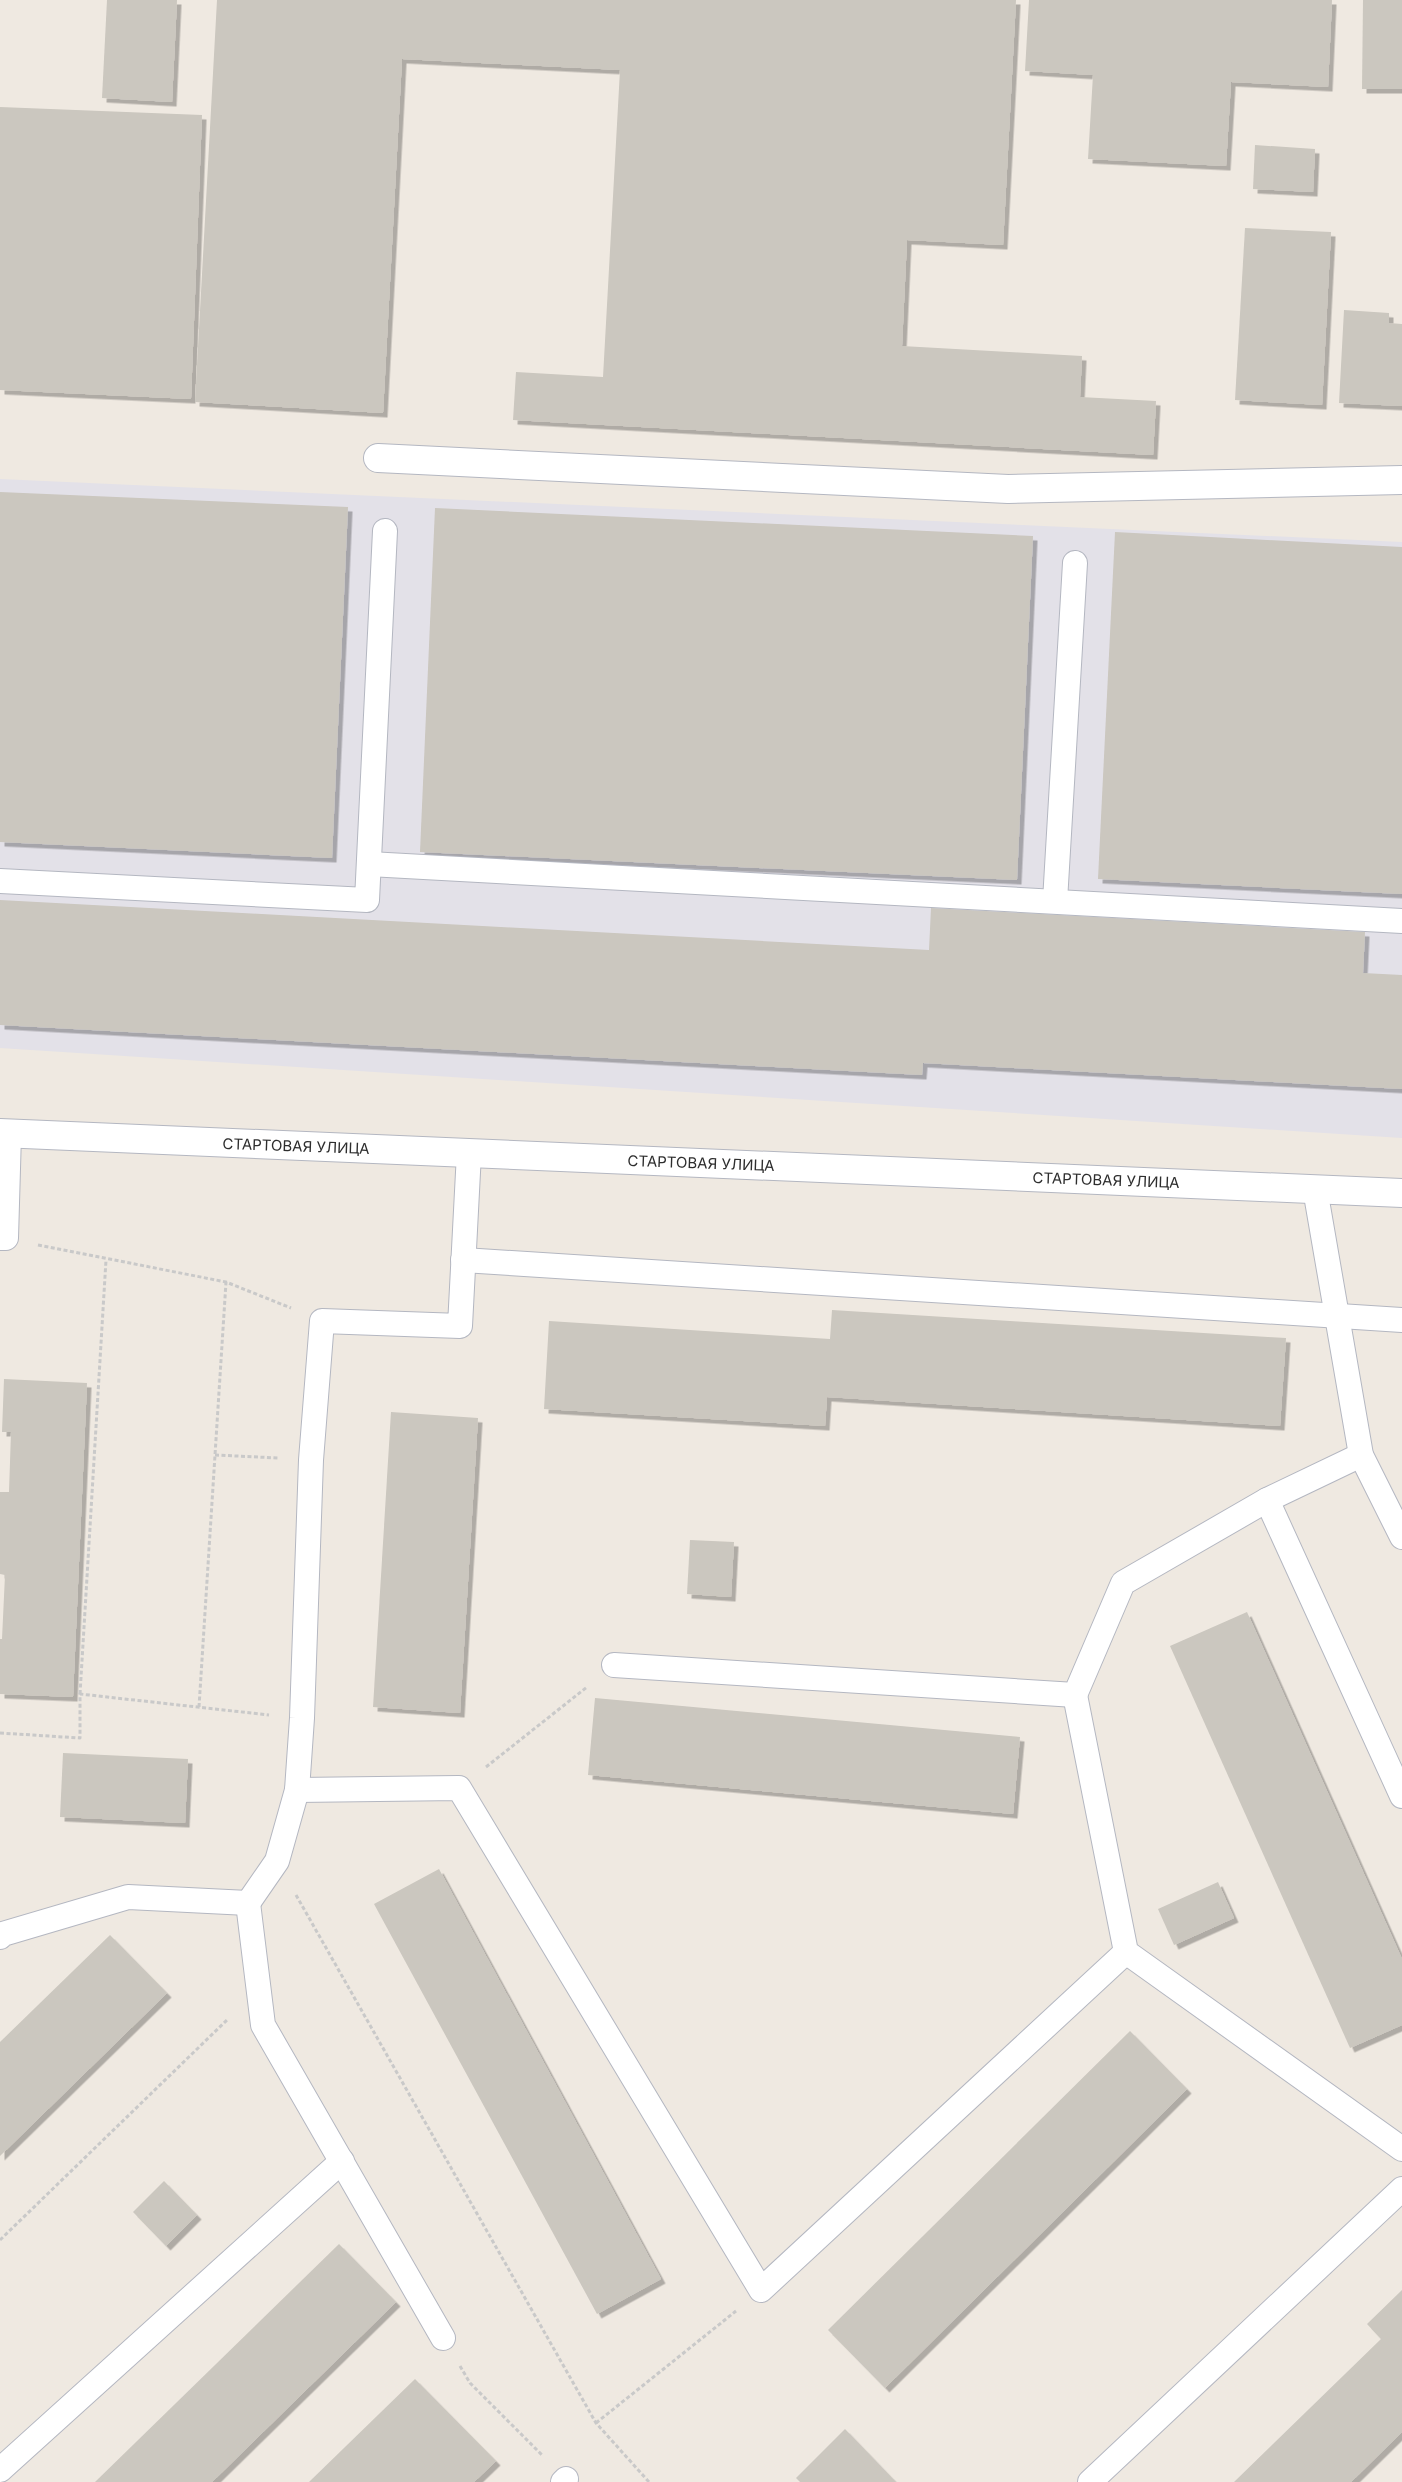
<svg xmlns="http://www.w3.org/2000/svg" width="1402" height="2482" font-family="Inter,sans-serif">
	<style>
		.industrial { fill: #e3e1e8 }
		.building { fill: #cbc7bf; filter: url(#shadow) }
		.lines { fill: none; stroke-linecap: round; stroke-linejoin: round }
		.service-casing { stroke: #b4b7c1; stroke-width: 26 }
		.minor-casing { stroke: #b4b7c1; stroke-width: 30 }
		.tertiary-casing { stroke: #b4b7c1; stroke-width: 30 }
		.path { stroke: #c9c9c9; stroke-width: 3; stroke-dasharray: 4 2.5; stroke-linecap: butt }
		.service { stroke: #fff; stroke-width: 24 }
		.minor { stroke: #fff; stroke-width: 28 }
		.tertiary { stroke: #fff; stroke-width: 28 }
		.labels { text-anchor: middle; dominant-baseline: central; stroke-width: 4; stroke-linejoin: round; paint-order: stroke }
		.street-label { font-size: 15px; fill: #2e2e2e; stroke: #fff }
	</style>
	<defs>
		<filter id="shadow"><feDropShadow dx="4.5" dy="4.5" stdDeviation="0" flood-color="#0004"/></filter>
	</defs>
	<rect width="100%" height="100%" fill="#efe9e1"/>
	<!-- industrial -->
	<path class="industrial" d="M0,479l1402,63v596l-1402,-90z"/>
	<!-- building -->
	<g class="building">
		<path d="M107,0h70l-5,102 -70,-4z"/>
		<path d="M217,0h799l-13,245 -96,-5 -5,106 180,10 -2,41 76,4 -3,54 -640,-35 3,-48 87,5 17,-307 -218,-11 -19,354 -188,-11z"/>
		<path d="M1029,0h303l-4,87 -97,-5 -5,84 -138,-7 5,-84 -68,-4z"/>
		<path d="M1363,0h39v89h-40z"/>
		<path d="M0,107l202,8 -11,284 -191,-9z"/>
		<path d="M1255,145l60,4 -2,43 -60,-3z"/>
		<path d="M1245,228l86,4 -9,173 -87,-5z"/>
		<path d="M1344,310l45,3v10l13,1v82l-63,-3z"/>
		<path d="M0,492l348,15 -16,351 -332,-16z"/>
		<path d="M435,508l598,28 -16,344 -597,-28z"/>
		<path d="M1115,532l287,15v347l-304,-15z"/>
		<path d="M0,900l929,50 2,-42 434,24 -2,41 39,2v114l-479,-26 -1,12 -922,-50z"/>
		<path d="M832,1310l454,28 -6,88 -453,-29 -2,29 -281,-17 5,-88 281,18z"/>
		<path d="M4,1379l83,4 -14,314 -73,-3v-55h2l3,-64 -5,-1v-82h9l2,-60h-9z"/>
		<path d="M391,1412l87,6 -18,295 -87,-6z"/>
		<path d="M690,1540l44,2 -3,55 -44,-3z"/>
		<path d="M1247,1612l155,347v66l-52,23 -180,-402z"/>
		<path d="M595,1698l425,39 -7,77 -425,-39z"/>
		<path d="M63,1753l125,6 -3,64 -125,-6z"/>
		<path d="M439,1869l222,410 -64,35 -223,-410z"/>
		<path d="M1218,1882l16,36 -60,27 -16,-36z"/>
		<path d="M110,1935l57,58 -167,163v-114z"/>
		<path d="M1130,2031l57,58 -302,299 -57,-58z"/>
		<path d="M164,2181l33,34 -31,31 -33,-34z"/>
		<path d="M339,2244l57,58 -184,180h-117z"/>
		<path d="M1402,2290v142l-51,50h-117l147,-143 -14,-15z"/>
		<path d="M415,2379l81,82 -22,21h-165z"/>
		<path d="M845,2429l51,53h-96l-4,-4z"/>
	</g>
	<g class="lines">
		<!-- service casing -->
		<g class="service-casing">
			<g id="service">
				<path d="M369,864l1033,57"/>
				<path d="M0,881l367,19 18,-369"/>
				<path d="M1055,901l20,-338"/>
				<path d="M1315,1189l46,266 41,82"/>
				<path d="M0,1238h6l3,-104"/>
				<path d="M463,1260l939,60"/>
				<path d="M1267,1500l135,296"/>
				<path d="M614,1665l461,30 48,-112 144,-83 94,-45"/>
				<path d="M1075,1695l51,257 276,197"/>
				<path d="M297,1790l162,-2 302,502 365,-338"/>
				<path d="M248,1903l15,122 180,313"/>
				<path d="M0,1937l3,-3 125,-37 120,6 29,-42 20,-71 5,-72 9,-258 11,-139 138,5 9,-173"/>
				<path d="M0,2470l342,-309"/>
				<path d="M563,2482l3,-3"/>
				<path d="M1090,2482l312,-293"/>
			</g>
		</g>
		<!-- minor casing -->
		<g class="minor-casing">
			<path id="minor" d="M378,458l630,31 394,-9"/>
		</g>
		<!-- tertiary casing -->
		<g class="tertiary-casing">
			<path id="tertiary" d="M0,1133l1402,60"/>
		</g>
		<!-- path -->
		<g class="path">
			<path d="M38,1245l188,37 65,26"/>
			<path d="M215,1455l63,3"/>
			<path d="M80,1694l26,-434"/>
			<path d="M199,1707l27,-425"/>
			<path d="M0,1733l80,5v-44l189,21"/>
			<path d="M486,1767l101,-80"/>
			<path d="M296,1895l300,528 53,59"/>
			<path d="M0,2240l228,-221"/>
			<path d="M460,2366l10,17 72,72"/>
			<path d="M596,2423l140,-112"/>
		</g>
		<!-- service -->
		<use href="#service" class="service"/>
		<!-- minor -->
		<use href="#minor" class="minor"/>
		<!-- tertiary -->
		<use href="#tertiary" class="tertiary"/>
	</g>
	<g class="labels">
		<!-- street labels -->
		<g class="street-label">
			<text transform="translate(296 1146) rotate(2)">СТАРТОВАЯ УЛИЦА</text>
			<text transform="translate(701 1163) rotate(2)">СТАРТОВАЯ УЛИЦА</text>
			<text transform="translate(1106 1180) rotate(2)">СТАРТОВАЯ УЛИЦА</text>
		</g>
	</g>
</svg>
